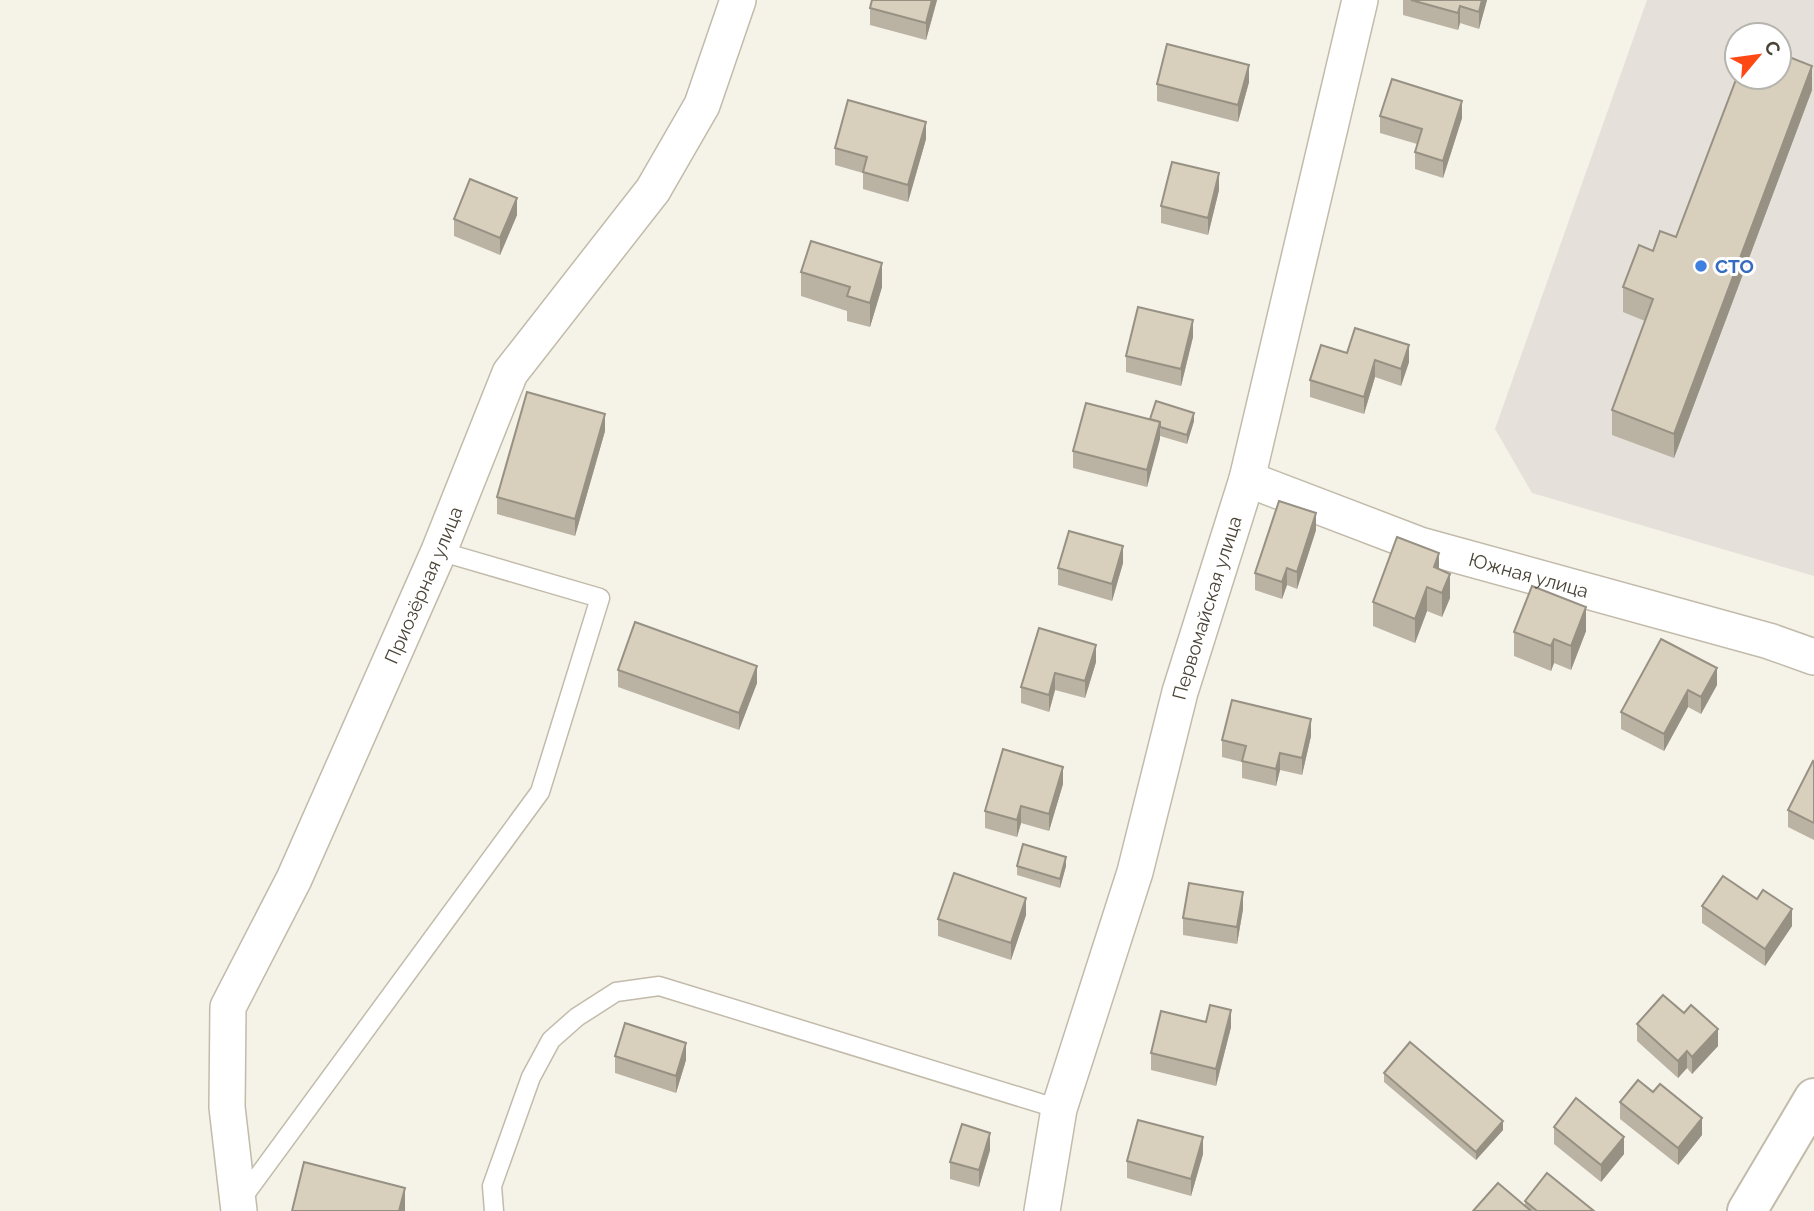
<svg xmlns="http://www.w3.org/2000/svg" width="1814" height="1211" font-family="Raleway,sans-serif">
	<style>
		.industrial { fill: #e5e1da; fill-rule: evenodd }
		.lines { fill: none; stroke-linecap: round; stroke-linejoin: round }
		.service-casing { stroke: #c2bbaa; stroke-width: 21 }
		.minor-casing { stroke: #c2bbaa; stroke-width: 38 }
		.tertiary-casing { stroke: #c2bbaa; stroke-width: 42 }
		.service { stroke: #fff; stroke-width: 18 }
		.minor { stroke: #fff; stroke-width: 35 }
		.tertiary { stroke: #fff; stroke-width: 38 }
		.wall { fill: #bab2a3 }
		.shaded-wall { fill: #979184 }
		.building { fill: #d8cfbd; stroke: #979184; stroke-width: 2 }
		.shop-dot { fill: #3f7fe0; stroke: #fff; stroke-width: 2.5 }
		.labels { text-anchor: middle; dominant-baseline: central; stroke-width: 6; stroke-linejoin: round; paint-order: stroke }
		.shop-label { font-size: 19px; font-weight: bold; fill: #366cbe; stroke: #fff; text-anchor: start }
		.street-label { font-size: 19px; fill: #494336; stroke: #fff }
	</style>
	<rect width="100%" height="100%" fill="#f5f2e8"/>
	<!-- industrial -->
	<path class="industrial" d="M1647,0h167v576l-282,-83 -37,-64zM1737,35h42v42h-42z"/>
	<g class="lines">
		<!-- service casing -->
		<g class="service-casing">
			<g id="service">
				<path d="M240,1201l300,-409 60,-194 -161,-47"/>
				<path d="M494,1211l-2,-25 39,-109 20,-37 26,-23 39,-25 43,-6 400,123"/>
			</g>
		</g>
		<!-- minor casing -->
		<g class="minor-casing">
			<g id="minor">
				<path id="s1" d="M1247,479l173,66 349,96 45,16"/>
				<path id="s2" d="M239,1211l-12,-104 1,-100 66,-128 145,-328 71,-178 143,-183 49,-85 36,-105"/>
				<path id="s3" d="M1042,1211l17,-102 76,-237 45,-180 67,-213 113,-479"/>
			</g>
		</g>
		<!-- tertiary casing -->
		<g class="tertiary-casing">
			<path id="tertiary" d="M1747,1211l67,-113"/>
		</g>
		<!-- service -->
		<use href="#service" class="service"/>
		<!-- minor -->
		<use href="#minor" class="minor"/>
		<!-- tertiary -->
		<use href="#tertiary" class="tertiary"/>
	</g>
	<!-- wall -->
	<g class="wall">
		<path d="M937,0l-11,40 -56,-15v-17z"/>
		<path d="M1403,0h84l-8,29 -19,-6 -2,7 -55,-15z"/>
		<path d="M1249,82l-11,40 -81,-21v-17z"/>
		<path d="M1812,90l-138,368 -62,-23v-25l33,-89 -22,-9v-25l30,-36 23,-14z"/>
		<path d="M1380,116l82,2 -19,60 -28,-9v-17l2,-8 -37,-11z"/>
		<path d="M926,139l-18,63 -45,-13v-16l-28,-8v-17z"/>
		<path d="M1219,190l-11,45 -47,-12v-17z"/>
		<path d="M517,215l-17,40 -46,-19v-17z"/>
		<path d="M801,272l81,15 -12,40 -23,-6v-10l-46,-15z"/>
		<path d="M1193,337l-12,49 -55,-14v-16z"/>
		<path d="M1347,353l62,9 -8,24 -26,-9 -11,37 -54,-17v-17z"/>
		<path d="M1150,419l44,2 -7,23 -27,-8 -13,51 -74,-19v-17z"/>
		<path d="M605,431l-30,105 -78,-22v-17z"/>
		<path d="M1316,530l-19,59 -10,-4 -5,14 -27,-9v-17z"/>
		<path d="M1123,563l-11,38 -54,-16v-17z"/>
		<path d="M1439,569l11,29 -8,19 -15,-6 -12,32 -42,-17v-24z"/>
		<path d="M1039,628l57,34 -11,36 -30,-8 -6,22 -28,-9v-16z"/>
		<path d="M1586,631l-15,39 -17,-7 -3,8 -37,-15v-24z"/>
		<path d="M1661,639l56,46 -16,29 -13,-7 -24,44 -43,-22v-17z"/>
		<path d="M618,670l139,13 -18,47 -121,-43z"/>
		<path d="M1311,736l-9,39 -22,-5 -4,16 -34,-8v-16l-20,-5v-17z"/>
		<path d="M1814,762v78l-26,-13v-17z"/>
		<path d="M1063,784l-14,47 -28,-8 -4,14 -32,-9v-17z"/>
		<path d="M1017,866h49l-6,22 -43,-13z"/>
		<path d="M1702,906l90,20 -27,40 -63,-43z"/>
		<path d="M1243,909l-6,35 -54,-9v-17z"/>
		<path d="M1026,915l-15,45 -73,-24v-17z"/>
		<path d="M1637,1024l81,22 -26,28 -5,-6 -9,10 -41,-37z"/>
		<path d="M1231,1027l-15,59 -65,-16v-17z"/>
		<path d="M615,1056l71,4 -10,33 -61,-20z"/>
		<path d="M1384,1073l119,57 -27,30 -92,-78z"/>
		<path d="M1620,1102l82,33 -24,30 -58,-46z"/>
		<path d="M1554,1127l70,27 -23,28 -47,-38z"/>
		<path d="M990,1150l-11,37 -29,-8v-17z"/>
		<path d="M1203,1154l-12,42 -64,-18v-17z"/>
		<path d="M1525,1201l69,10h-121l52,-5z"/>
	</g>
	<!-- shaded-wall -->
	<g class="shaded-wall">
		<path d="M932,0h5l-11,40v-17z"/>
		<path d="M1482,0h5l-8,29v-17z"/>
		<path d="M1460,6v17l-2,7v-17z"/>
		<path d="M1249,65v17l-11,40v-17z"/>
		<path d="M1812,66v24l-138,368v-24z"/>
		<path d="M1462,101v17l-19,60v-17z"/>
		<path d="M926,122v17l-18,63v-17z"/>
		<path d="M1219,173v17l-11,45v-17z"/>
		<path d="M517,198v17l-17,40v-17z"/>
		<path d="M882,263v24l-12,40v-24z"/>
		<path d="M1193,320v17l-12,49v-17z"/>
		<path d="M1409,345v17l-8,24v-17z"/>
		<path d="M1375,360v17l-11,37v-17z"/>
		<path d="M1194,413v8l-7,23v-9z"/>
		<path d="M605,414v17l-30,105v-17z"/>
		<path d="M1160,422v17l-13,48v-17z"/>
		<path d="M1316,513v17l-19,59v-17z"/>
		<path d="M1123,546v17l-11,38v-17z"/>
		<path d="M1439,553v25l-5,14v-25z"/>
		<path d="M1287,568v17l-5,14v-17z"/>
		<path d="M1450,574v24l-8,19v-24z"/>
		<path d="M1427,587v24l-12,32v-24z"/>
		<path d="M1586,607v24l-15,39v-24z"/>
		<path d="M1554,639v24l-3,8v-25z"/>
		<path d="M1096,645v17l-11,36v-17z"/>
		<path d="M757,666v17l-18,47v-17z"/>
		<path d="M1717,668v17l-16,29v-17z"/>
		<path d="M1055,673v17l-6,22v-17z"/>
		<path d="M1688,690v17l-24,44v-17z"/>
		<path d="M1311,719v17l-9,39v-17z"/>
		<path d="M1280,753v17l-4,16v-17z"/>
		<path d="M1063,767v17l-14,47v-17z"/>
		<path d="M1021,806v17l-4,14v-17z"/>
		<path d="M1066,857v9l-6,22v-9z"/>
		<path d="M1243,892v17l-6,35v-17z"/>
		<path d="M1026,898v17l-15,45v-17z"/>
		<path d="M1792,909v17l-27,40v-17z"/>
		<path d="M1231,1010v17l-15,59v-17z"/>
		<path d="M1718,1029v17l-26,28v-17z"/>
		<path d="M686,1043v17l-10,33v-17z"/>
		<path d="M1687,1051v17l-9,10v-17z"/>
		<path d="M1702,1118v17l-24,30v-17z"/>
		<path d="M1503,1121v9l-27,30v-8z"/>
		<path d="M990,1133v17l-11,37v-17z"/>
		<path d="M1203,1137v17l-12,42v-17z"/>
		<path d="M1624,1137v17l-23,28v-17z"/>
		<path d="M405,1188v23h-6z"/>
	</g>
	<!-- building -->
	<g class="building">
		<path d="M872,0h60l-6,23 -56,-15z"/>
		<path d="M1411,0h71l-3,12 -19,-6 -2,7z"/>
		<path d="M1167,44l82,21 -11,40 -81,-21z"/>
		<path d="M1779,53l33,13 -138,368 -62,-24 41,-111 -30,-12 16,-42 14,6 7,-20 16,6 61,-160h42z"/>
		<path d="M1392,79l70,22 -19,60 -28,-9 7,-23 -42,-13z"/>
		<path d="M848,100l78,22 -18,63 -45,-13 4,-15 -32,-9z"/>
		<path d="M1172,162l47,11 -11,45 -47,-12z"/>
		<path d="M470,179l47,19 -17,40 -46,-19z"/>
		<path d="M811,241l71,22 -12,40 -23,-7 3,-9 -49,-15z"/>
		<path d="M1138,307l55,13 -12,49 -55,-13z"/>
		<path d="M1355,328l54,17 -8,24 -26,-9 -11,37 -54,-17 11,-35 26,8z"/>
		<path d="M527,392l78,22 -30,105 -78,-22z"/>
		<path d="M1156,401l38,12 -7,22 -27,-8v-5l-10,-3z"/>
		<path d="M1086,403l74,19 -13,48 -74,-19z"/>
		<path d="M1279,501l37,12 -19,59 -10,-4 -5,14 -27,-9z"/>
		<path d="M1069,531l54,15 -11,38 -54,-16z"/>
		<path d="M1397,537l42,16 -5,14 16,7 -8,19 -15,-6 -12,32 -42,-17z"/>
		<path d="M1532,586l54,21 -15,39 -17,-7 -3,7 -37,-14z"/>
		<path d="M635,622l122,44 -18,47 -121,-43z"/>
		<path d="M1039,628l57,17 -11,36 -30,-8 -6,22 -28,-8z"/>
		<path d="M1661,639l56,29 -16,29 -13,-7 -24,44 -43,-22z"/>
		<path d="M1232,700l79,19 -9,39 -22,-5 -4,16 -34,-8 4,-15 -24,-6z"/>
		<path d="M1003,749l60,18 -14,47 -28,-8 -4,14 -32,-9z"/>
		<path d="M1813,761l1,1v61l-26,-13z"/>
		<path d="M1023,844l43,13 -6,22 -43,-13z"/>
		<path d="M954,873l72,25 -15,45 -73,-24z"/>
		<path d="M1723,876l34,23 6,-9 29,19 -27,40 -63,-43z"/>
		<path d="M1189,883l54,9 -6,35 -54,-9z"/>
		<path d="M1663,995l21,18 7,-8 27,24 -26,28 -5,-6 -9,10 -41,-37z"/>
		<path d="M1210,1005l21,5 -15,59 -65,-16 10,-42 45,11z"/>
		<path d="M625,1023l61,20 -10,33 -61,-20z"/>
		<path d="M1410,1042l93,79 -27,31 -92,-79z"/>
		<path d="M1638,1080l15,12 7,-8 42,34 -24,30 -58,-46z"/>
		<path d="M1576,1098l48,39 -23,28 -47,-38z"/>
		<path d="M1138,1120l65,17 -12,42 -64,-18z"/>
		<path d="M962,1124l28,9 -11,37 -29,-8z"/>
		<path d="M304,1162l101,26 -6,23h-107z"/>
		<path d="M1547,1173l47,38h-57l-12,-10z"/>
		<path d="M1498,1183l33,28h-58z"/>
	</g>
	<!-- markers -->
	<circle class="shop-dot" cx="1701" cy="266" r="7"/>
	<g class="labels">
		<!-- shop labels -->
		<g class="shop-label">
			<text x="1715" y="266">СТО</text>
		</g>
		<!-- street labels -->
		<g class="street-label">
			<text stroke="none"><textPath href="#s1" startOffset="298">Южная улица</textPath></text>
			<text stroke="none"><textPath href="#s2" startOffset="670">Приозёрная улица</textPath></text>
			<text stroke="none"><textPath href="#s3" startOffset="626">Первомайская улица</textPath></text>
		</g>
	</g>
	<!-- north arrow -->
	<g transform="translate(1758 56) rotate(61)"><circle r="33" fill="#ffffff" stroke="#b6b4af" stroke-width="2"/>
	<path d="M0-5L12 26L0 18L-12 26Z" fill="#ff4915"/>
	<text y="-10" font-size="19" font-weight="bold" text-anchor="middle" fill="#494336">С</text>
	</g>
</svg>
